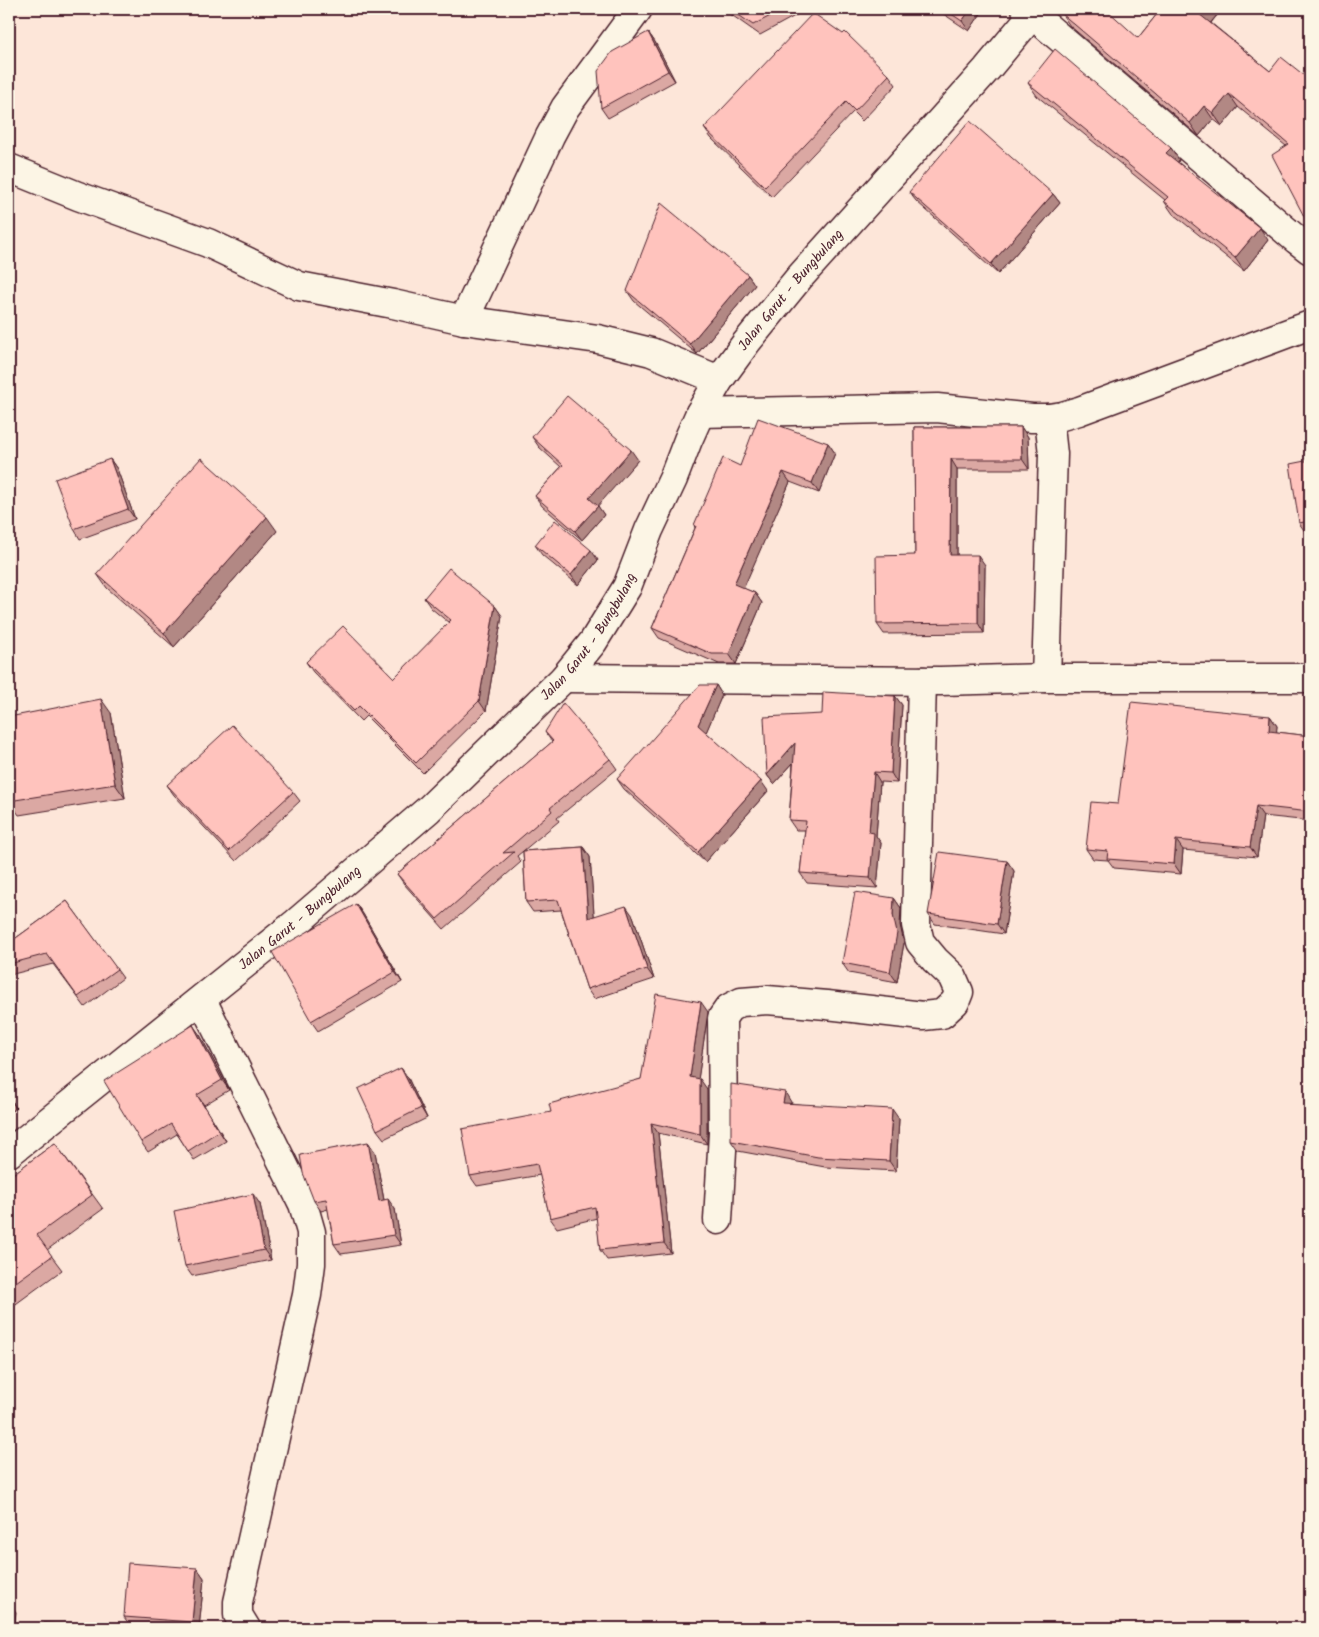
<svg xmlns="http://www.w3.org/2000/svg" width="1319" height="1637" font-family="Kalam,sans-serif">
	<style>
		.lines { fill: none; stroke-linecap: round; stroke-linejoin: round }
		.street-casing { stroke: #4a1f2b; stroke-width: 31 }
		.primary-casing { stroke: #4a1f2b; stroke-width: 31 }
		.street { stroke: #fcf5e5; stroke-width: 28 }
		.primary { stroke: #fcf5e5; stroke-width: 28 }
		.wall { fill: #dba8a3; stroke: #4a1f2b }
		.shaded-wall { fill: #b28884; stroke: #4a1f2b }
		.building { fill: #ffc3bd; stroke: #4a1f2b }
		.labels { text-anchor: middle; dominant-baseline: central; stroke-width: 4; stroke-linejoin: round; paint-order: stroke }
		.street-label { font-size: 14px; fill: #4a1f2b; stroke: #fcf5e5 }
	</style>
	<rect width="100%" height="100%" fill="#fde6d9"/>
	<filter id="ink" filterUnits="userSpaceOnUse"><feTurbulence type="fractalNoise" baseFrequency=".02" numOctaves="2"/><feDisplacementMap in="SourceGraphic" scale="10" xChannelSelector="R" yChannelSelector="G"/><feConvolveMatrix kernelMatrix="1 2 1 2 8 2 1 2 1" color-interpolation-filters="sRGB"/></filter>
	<g filter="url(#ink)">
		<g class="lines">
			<!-- street casing -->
			<g class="street-casing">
				<g id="street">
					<path d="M1026,9l271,231 13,10"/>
					<path d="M9,168l69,28 130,47 91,43 94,18 71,16 134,19 53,13 68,28"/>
					<path d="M464,320l86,-184 15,-28 73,-99"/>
					<path d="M700,413l237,-5 95,10h17l13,-2 17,-5 231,-86"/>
					<path d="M564,678l376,3 106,-3h264"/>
					<path d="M1046,678l7,-224 -4,-36"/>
					<path d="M202,1000l101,204 8,28v32l-4,31 -69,307v13l8,13"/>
					<path d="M718,1220l5,-87 -1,-115 7,-10 12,-6 26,-2 60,5 96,11 19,-2 13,-12 4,-10 -7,-16 -17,-16 -15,-18 -4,-17 6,-244"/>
				</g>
			</g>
			<!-- primary casing -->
			<g class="primary-casing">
				<g id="primary">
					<path id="s1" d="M9,1153l287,-230 133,-114 135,-131 29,-36 34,-55 22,-57 24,-51 15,-39 12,-27 19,-33 27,-37 53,-65 188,-209 50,-60"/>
				</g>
			</g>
			<!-- street -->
			<use href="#street" class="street"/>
			<!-- primary -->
			<use href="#primary" class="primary"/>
		</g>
		<!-- wall -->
		<g class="wall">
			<path d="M723,9h79l2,2 -44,24z"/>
			<path d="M936,9h48l-15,22z"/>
			<path d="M1161,9h61l-11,14 59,48 40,9v147l-3,-5 -21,-76 -48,-39 -16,19 -9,-7 -14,17 -129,-110 -9,-13 77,25z"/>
			<path d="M648,32l7,10 20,39 -67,37 -7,-10z"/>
			<path d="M889,75l7,10 -34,36 -9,-9 -81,85 -61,-59 -7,-10z"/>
			<path d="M1028,83l143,65 8,12 -1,2 90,78 -24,31 -71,-57 -9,-13 1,-1 -128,-104z"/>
			<path d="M909,192l144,2 7,9 -62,71 -82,-73z"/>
			<path d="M748,275l7,10 -58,69 -63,-53 -7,-10z"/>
			<path d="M914,427h107l7,10 1,32h-72v86l28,10 -1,68 -100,1 -7,-10 38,-69z"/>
			<path d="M532,437l106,23 -41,45 7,10 -22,25 -40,-34 -7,-10 26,-29 -22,-20z"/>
			<path d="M828,443l7,10 -16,40 -29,-11 -47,106 12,5 7,10 -26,61h-17l-60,-26 -7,-10 43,-100 -1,-3 46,-59z"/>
			<path d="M110,459l7,10 18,50 -55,20 -6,-10z"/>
			<path d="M1310,460v72l-4,1 -7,-10z"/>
			<path d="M277,531l-103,116 -67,-59 -10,-14z"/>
			<path d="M535,545l63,15 -20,25 -36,-30z"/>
			<path d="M424,598l71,8 7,10 -16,95 -63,62 -57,-57 -5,5 -48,-49 -7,-10 88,16 55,-55 -18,-15z"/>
			<path d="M716,685l6,10 -16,37 62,59 -63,71 -81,-73 -7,-10z"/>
			<path d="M895,696l7,9 -5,78 -17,-1 -4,54 5,7 -4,45 -70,-5 -7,-10 5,-43h-9l-7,-10 4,-57 -19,21 -7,-9 55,-61z"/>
			<path d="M111,713l14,85 -106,17 -10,-14z"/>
			<path d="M1270,716l7,10 -1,6 34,4v85l-47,-5 -6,41 -74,-7 -2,24 -67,-6 -6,-8 -15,-1 -7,-10 32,-45z"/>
			<path d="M545,732l65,27 7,10 -60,49 2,3 -36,30 60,-4 7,10 4,59h39l21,63 -60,20 -7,-10 -26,-79 -28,2 -7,-10 -3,-51 -6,5 4,6 -77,67 -40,-45 -7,-10 155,-132z"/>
			<path d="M167,785l126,7 7,9 -64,60 -62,-66z"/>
			<path d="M1007,861l7,10 -10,63 -69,-10 -7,-10z"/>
			<path d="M894,898l7,10 -1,17 4,18 -7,39 -48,-9 -7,-10z"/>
			<path d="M67,901l56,77 -38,29 -32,-43 -44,11v-32z"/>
			<path d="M356,904l7,10 39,68 -84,49 -7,-10z"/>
			<path d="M708,1012l-10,67 9,10v55l-49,-11 13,120 -64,7 -7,-10 -3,-32 -40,10 -7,-10 -10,-43 -63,11 -7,-10 81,-64 90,-33z"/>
			<path d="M200,1035l29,55 -25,15 22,36 -32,19 -17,-26 -29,18 -7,-10z"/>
			<path d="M401,1068l7,10 19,40 -43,21 -7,-9z"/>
			<path d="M9,1095l7,13 -7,5z"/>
			<path d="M791,1102v1l108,16 -3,52 -71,-4 -87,-16 -7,-10z"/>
			<path d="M368,1142l7,10 9,48 11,9 6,36 -60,9 -7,-10 -6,-35 -7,2 -7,-10z"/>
			<path d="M55,1143l48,66 -56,41 15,20 -53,39v-132z"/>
			<path d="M260,1204l11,56 -79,16 -7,-10z"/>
			<path d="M197,1568l7,10 -5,50h-53l-15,-1 -7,-10z"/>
		</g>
		<!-- shaded-wall -->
		<g class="shaded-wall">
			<path d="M971,9h13l-15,22 -7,-10z"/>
			<path d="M1203,9h19l-14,17 -9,-12z"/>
			<path d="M648,32l7,10 20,39 -7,-10z"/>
			<path d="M1229,94l9,13 -16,19 -9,-13z"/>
			<path d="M1204,106l9,13 -14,17 -9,-13z"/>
			<path d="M1171,148l8,12 -4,6 -9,-13z"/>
			<path d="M1053,194l7,9 -62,71 -7,-10z"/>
			<path d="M1260,228l8,12 -24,31 -9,-13z"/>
			<path d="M748,275l7,10 -58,69 -7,-10z"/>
			<path d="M1021,427l7,10 1,32 -7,-10z"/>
			<path d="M828,443l7,10 -16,40 -7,-10z"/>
			<path d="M631,450l7,10 -42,48 -7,-10z"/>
			<path d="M110,459l7,10 18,50 -7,-10z"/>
			<path d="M951,459l6,10v96l-7,-10z"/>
			<path d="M783,472l7,10 -49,112 -7,-10z"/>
			<path d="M598,506l6,9 -22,25 -7,-9z"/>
			<path d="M267,517l10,14 -103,116 -10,-14z"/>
			<path d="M591,550l7,10 -20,25 -7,-10z"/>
			<path d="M978,555l7,10 -1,68 -6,-10z"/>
			<path d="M755,593l7,10 -26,61 -7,-10z"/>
			<path d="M495,606l7,10 -16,95 -7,-10z"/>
			<path d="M716,685l6,10 -17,40 -7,-10z"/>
			<path d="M895,696l7,9 -5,78 -6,-10z"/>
			<path d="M101,699l10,14 14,85 -10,-14z"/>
			<path d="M1270,716l7,10 -1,15 -7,-10z"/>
			<path d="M795,743l7,10 -28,31 -7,-9z"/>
			<path d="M874,772l6,10 -4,54 5,7 -4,45 -7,-10 -1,-46z"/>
			<path d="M761,781l7,10 -63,71 -7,-10z"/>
			<path d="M1256,806l7,10 -6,41 -7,-10z"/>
			<path d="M1176,840l7,10 -2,24 -7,-10z"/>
			<path d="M583,847l7,10 5,71 -7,-10z"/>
			<path d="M1007,861l7,10 -10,63 -7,-10z"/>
			<path d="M894,898l7,10 -1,17 4,18 -7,39 -7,-10z"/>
			<path d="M356,904l7,10 39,68 -7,-10z"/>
			<path d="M626,906l7,10 21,63 -7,-10z"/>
			<path d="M701,1002l7,10 -11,75 -7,-10z"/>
			<path d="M193,1025l7,10 29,55 -7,-10z"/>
			<path d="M401,1068l7,10 19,40 -6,-10z"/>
			<path d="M700,1079l7,10v55l-7,-10z"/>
			<path d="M785,1092l6,10 -1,11 -7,-10z"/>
			<path d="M9,1095l7,13 -7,-11z"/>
			<path d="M197,1095l7,10 22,36 -7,-10z"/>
			<path d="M892,1109l7,10 -3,52 -7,-10z"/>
			<path d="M651,1123l7,10 13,120 -7,-10z"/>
			<path d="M368,1142l7,10 11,59 -7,-10z"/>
			<path d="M253,1194l7,10 11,56 -7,-10z"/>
			<path d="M388,1199l7,10 6,36 -7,-10z"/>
			<path d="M197,1568l7,10 -5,50h-2l-5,-6z"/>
			<path d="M9,1602l7,10 -2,16h-5z"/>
		</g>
		<!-- building -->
		<g class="building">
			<path d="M730,9h54l-31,16z"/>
			<path d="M944,9h27l-9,12z"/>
			<path d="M1065,9h41l32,29 23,-29h42l-4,5 71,57 11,-14 29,23v146l-3,-4 -35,-67 17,-11 -60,-50 -16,19 -9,-7 -14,17 -129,-110z"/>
			<path d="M813,13l30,21 2,-2 44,43 -34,36 -9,-9 -81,85 -61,-59z"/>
			<path d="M648,32l20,39 -67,37 -3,-37 14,-19z"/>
			<path d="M1055,49l116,99 -5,5 94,75 -25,30 -71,-57 4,-4 -140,-114z"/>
			<path d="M970,121l83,73 -62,70 -82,-72z"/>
			<path d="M661,203l87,72 -58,69 -63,-53z"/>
			<path d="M567,396l64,54 -42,48 9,8 -23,25 -40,-35 28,-31 -31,-28z"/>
			<path d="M758,418l70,25 -16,40 -29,-11 -49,112 21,9 -26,61h-17l-60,-26 44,-102 -2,-1 29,-67 17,8z"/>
			<path d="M914,427h107l1,32h-71l-1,96h28v68l-101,1 -1,-68 39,-1z"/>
			<path d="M201,458l66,59 -103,116 -67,-59z"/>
			<path d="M110,459l18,50 -54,20 -19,-50z"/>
			<path d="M1310,460v61l-11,2 -9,-59z"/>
			<path d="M555,520l36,30 -20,25 -36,-30z"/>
			<path d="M449,568l46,38 -16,95 -63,62 -57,-57 -5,5 -48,-49 37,-36 51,52 57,-58 -27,-22z"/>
			<path d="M700,685h16l-18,40 63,56 -63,71 -81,-73z"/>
			<path d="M823,692l72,4 -4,77 -17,-1 -5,60 5,1 -4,45 -70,-5 6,-52 -17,-1 6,-77 -28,32 -3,-58 58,-3z"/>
			<path d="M101,699l14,85 -106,17v-84z"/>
			<path d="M1131,702l139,14 -1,15 41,5v76l-54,-6 -6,41 -74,-7 -2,24 -67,-5 1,-8 -22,-2 5,-47 27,2z"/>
			<path d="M563,703l47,56 -60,49 2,3 -49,42 11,-1 -77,67 -40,-45 156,-133 -8,-9z"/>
			<path d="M232,725l61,67 -64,59 -62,-66z"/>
			<path d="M583,847l5,71 38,-12 21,63 -60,20 -29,-89 -32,2 -3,-51z"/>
			<path d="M939,852l68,9 -10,63 -69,-10z"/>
			<path d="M855,892l39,6 -1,17 4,18 -7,39 -48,-9z"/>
			<path d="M67,901l50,68 -39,28 -31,-43 -38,10v-21z"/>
			<path d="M356,904l39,68 -84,49 -39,-69z"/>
			<path d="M656,994l45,8 -11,75 10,2v55l-49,-11 13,120 -64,7 -5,-43 -45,11 -13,-54 -67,12 -8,-47 89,-17 -2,-8 92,-25z"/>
			<path d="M193,1025l29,55 -25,15 22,36 -31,20 -17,-27 -30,18 -37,-61z"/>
			<path d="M401,1068l20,40 -44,22 -19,-41z"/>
			<path d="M731,1084l54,8 -2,11 109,6 -3,52 -71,-4 -87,-16z"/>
			<path d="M368,1142l11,59 9,-2 6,36 -60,9 -8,-45 -12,2 -11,-28 -3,-18z"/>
			<path d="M55,1143l37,52 -55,40 15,21 -43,31v-110z"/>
			<path d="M253,1194l11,56 -79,16 -11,-55z"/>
			<path d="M128,1563l69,5 -5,54 -68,-5z"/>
			<path d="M44,1623l67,3v2h-67z"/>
		</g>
	</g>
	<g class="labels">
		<!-- street labels -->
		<g class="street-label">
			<text stroke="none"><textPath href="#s1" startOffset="1184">Jalan Garut - Bungbulang</textPath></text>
			<text stroke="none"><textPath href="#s1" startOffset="779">Jalan Garut - Bungbulang</textPath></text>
			<text stroke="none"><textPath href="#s1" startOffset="374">Jalan Garut - Bungbulang</textPath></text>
		</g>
	</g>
	<!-- margin -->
	<rect width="1319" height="1637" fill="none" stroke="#fcf5e5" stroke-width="30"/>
	<rect x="15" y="15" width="1289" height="1607" fill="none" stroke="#4a1f2b" stroke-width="2" filter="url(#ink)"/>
</svg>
